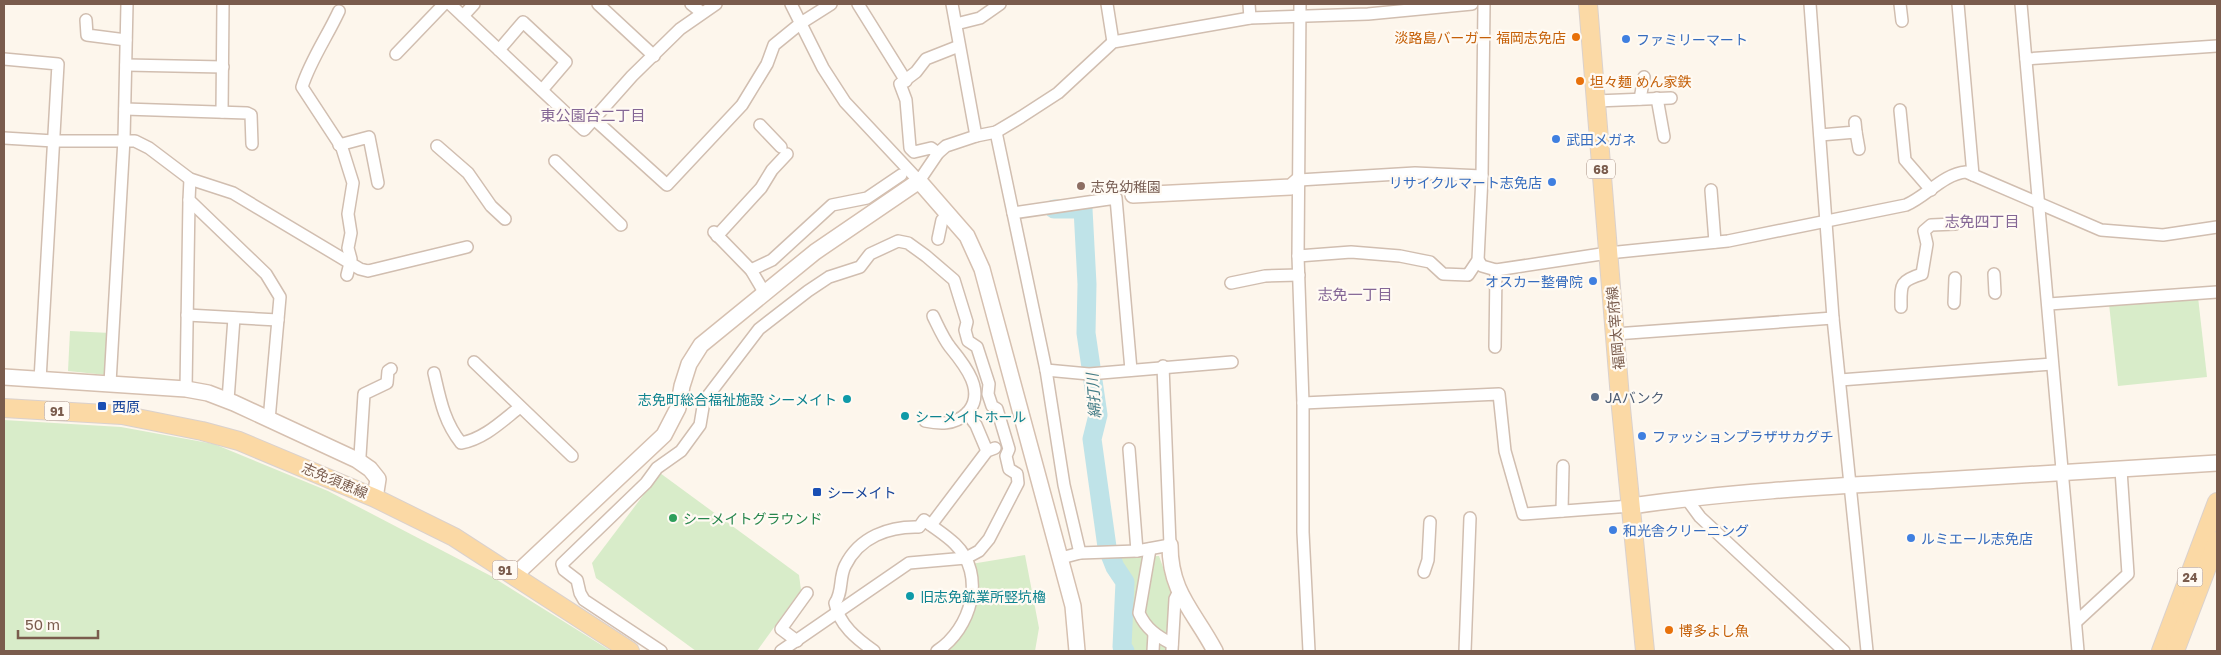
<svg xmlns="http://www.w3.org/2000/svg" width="2221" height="655" font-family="'Golos Text','Noto Sans JP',sans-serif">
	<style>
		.green { fill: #d8ecc9 }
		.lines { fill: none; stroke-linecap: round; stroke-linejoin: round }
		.river { stroke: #bfe3e8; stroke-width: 19 }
		.street-casing { stroke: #d1beb0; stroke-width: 14 }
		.secondary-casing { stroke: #d6c0b0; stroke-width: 18 }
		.primary-casing { stroke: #dad1cd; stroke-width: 20 }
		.street { stroke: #fff; stroke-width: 11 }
		.secondary { stroke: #fff; stroke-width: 15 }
		.primary { stroke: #fbd9a5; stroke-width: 18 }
		.food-dot { fill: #e8710a; stroke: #fffaf3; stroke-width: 2 }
		.shop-dot { fill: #3f7fe0; stroke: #fffaf3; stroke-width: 2 }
		.education-dot { fill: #8d6e63; stroke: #fffaf3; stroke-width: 2 }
		.service-dot { fill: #5c6f8a; stroke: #fffaf3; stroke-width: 2 }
		.culture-dot { fill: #0f9aa8; stroke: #fffaf3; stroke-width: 2 }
		.transit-dot { fill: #1a4fb4; stroke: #fffaf3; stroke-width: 2 }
		.leisure-dot { fill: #2e9e5b; stroke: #fffaf3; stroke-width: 2 }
		.labels { text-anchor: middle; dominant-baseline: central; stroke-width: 4.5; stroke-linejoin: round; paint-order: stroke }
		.shield { fill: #fffaf3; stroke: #a28b7f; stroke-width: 1 }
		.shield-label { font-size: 12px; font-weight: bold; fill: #7a5c4d }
		.food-label { font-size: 14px; fill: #c56008; stroke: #fffaf3; text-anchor: start }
		.shop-label { font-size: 14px; fill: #366cbe; stroke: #fffaf3; text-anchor: start }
		.education-label { font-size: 14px; fill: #785e54; stroke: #fffaf3; text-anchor: start }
		.street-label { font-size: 14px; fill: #7a5c4d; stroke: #fffaf3 }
		.service-label { font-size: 14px; fill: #4e5e75; stroke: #fffaf3; text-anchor: start }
		.culture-label { font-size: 14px; fill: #0d838f; stroke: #fffaf3; text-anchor: start }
		.transit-label { font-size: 14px; fill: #164399; stroke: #fffaf3; text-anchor: start }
		.leisure-label { font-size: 14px; fill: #27864d; stroke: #fffaf3; text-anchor: start }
		.neighbourhood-label { font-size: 15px; fill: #846695; stroke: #fffaf3 }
		.water-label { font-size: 15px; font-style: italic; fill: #437c86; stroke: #fffaf3 }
	</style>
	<rect width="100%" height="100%" fill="#fdf6ec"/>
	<!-- green -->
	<g class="green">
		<path d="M2198,297l9,80 -89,9 -9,-82z"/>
		<path d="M70,331l40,2 -4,42 -38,-4z"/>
		<path d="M4,420l117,7 93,17 114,47 163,85 120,75h-607z"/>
		<path d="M660,473l139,102 2,15 -44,61h-61l-100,-73 -4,-15z"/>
		<path d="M1025,555l14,73 -4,23h-93l24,-27 5,-60z"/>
		<path d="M1159,556l13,36 -3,59h-40l-6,-6 3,-70 -13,-18z"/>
	</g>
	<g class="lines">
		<!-- river -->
		<path class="river" d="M1054,209h29l4,75 -1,49 12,82 -6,24 15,108 8,20 10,15 -3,65 3,4"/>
		<!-- street casing -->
		<g class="street-casing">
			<g id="street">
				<path d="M450,4l134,126 48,-54 48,-47 36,-25"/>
				<path d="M598,4l56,52"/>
				<path d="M691,4l10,8"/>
				<path d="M791,4l32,64 22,34 74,79 19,-28 8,-7 30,-10 20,-4 25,-15 37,-24 55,-51 137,-24 118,-4 104,-10"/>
				<path d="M858,4l48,77"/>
				<path d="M952,4l24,132"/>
				<path d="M1107,4l6,38"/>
				<path d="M1249,4l1,14"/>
				<path d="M1300,4l-2,252 5,147v129l6,119"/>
				<path d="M1810,4l23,314 34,333"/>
				<path d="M1900,4l2,17"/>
				<path d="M1958,4l15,171"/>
				<path d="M2021,4l57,647"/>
				<path d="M339,11c-12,26 -29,50 -37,76l40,61 11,35 -5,31 3,19 -3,15 3,11 -4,16"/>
				<path d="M463,16l11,-12"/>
				<path d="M86,20l1,15 39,5"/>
				<path d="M956,24l24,-6 20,-14"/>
				<path d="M499,50l24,-28 43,40 -24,28"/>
				<path d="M396,54l48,-50"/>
				<path d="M4,59l54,5 -18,316"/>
				<path d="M2026,59l191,-13"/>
				<path d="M126,65l97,2"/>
				<path d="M1657,98l7,39"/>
				<path d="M1640,99l4,-22"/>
				<path d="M1596,101l75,-3"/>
				<path d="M125,109l122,4 4,2 1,29"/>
				<path d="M1900,110l5,50 26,30"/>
				<path d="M222,112l1,-108"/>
				<path d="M594,119l73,66 75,-80 25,-41 7,-19 27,-22 30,-19"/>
				<path d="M760,125l21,22"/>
				<path d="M996,132l50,238 18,115 16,68"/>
				<path d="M1856,132l3,17"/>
				<path d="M1820,135l36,-3 -1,-10"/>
				<path d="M4,138l50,3h81l14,7 41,31 43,14 127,76 8,2 99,-24"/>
				<path d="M339,145l30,-8 9,46"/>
				<path d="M437,146l31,27 23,33 14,13"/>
				<path d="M938,153l-7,-5 -17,4 -4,-4 -4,-48 -6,-16 16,-12 10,-13 33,-13"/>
				<path d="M555,161l66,64"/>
				<path d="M190,179l-1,21 77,74 14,23 -11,123"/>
				<path d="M1299,180l116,-7 67,3"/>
				<path d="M1711,190l4,52"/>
				<path d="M1013,213l103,-15 15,172"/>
				<path d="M714,232l37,38 13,22"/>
				<path d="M717,236l44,-48 11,-18 15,-16"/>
				<path d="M938,239l4,-19"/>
				<path d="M1298,256l53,-4 49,4 30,6 13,12 25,1 10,-15 4,-84 2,-172"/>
				<path d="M1478,260l4,6 14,4 112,-17 120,-12 178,-36c21,-9 37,-31 60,-33l135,58 62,5 54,-8"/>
				<path d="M751,270l21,-10 60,-55 35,-7 34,-23"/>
				<path d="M1994,274l1,19"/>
				<path d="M1231,283l34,-7 34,-1"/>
				<path d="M1954,303l1,-25"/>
				<path d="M2049,304l168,-12"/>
				<path d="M1901,307c0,-22 -2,-26 21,-33l5,-30 -3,-13 7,-6 24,-1"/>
				<path d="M187,315l91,5"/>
				<path d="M1615,334l218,-16"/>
				<path d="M1495,347l1,-77"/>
				<path d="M474,362l98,94"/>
				<path d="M1046,370l43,4 143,-12"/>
				<path d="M434,373c6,26 10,49 27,70 23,-4 41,-22 59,-36"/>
				<path d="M1840,380l212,-16"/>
				<path d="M110,383l14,-244 3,-135"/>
				<path d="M186,389l3,-189"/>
				<path d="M228,400l6,-82"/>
				<path d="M1303,403l196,-9 6,57 18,63 108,-8"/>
				<path d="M967,413l9,12 11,26"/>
				<path d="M925,421c14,3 29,4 41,-7 22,-21 -2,-50 -16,-67 -7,-9 -12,-21 -17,-31"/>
				<path d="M1129,449l8,102"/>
				<path d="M357,460l3,-4 4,-62 23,-11 1,-12 3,-2"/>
				<path d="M1686,498l14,19 144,134"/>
				<path d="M1562,511l1,-45"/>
				<path d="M931,525l56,-74 8,-3"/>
				<path d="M1150,549l-11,64c7,16 18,23 33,31"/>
				<path d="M1061,558l19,-5 57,-2 33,-6 -7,-179"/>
				<path d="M1424,572l4,-12 2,-38"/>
				<path d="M2076,622l52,-48 -7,-104"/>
				<path d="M797,641l-16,-12 26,-36"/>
				<path d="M1172,650l3,-51 4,-8"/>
				<path d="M661,651l-77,-51 -4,-7 -3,-13 -13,-10 -2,-6 84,-81 11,-15 24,-17 19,-26 4,-24 55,-72 49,-38 21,-14 31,-10 10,-13 28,-13 10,2 18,13 28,24 13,42 -2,8 3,11 9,6 12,37 -1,10 4,12 5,3 12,40 -3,7 3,13 8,5 1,9 -29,56 -10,12 -13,7 -57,5 -128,88"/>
				<path d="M874,651c-17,-12 -35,-26 -39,-48 8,-11 4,-25 10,-37 14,-29 44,-40 74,-39l5,-7c10,8 22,15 31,24 32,31 16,85 -18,107"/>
				<path d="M1153,651l1,-17"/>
				<path d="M1465,651l5,-133"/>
			</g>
		</g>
		<!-- secondary casing -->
		<g class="secondary-casing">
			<g id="secondary">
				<path d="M1133,195l158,-8 8,-7"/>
				<path d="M4,377l182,12 22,4 26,10 123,57 13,9 8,10 -3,19"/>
				<path d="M1631,506c103,-15 206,-20 310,-26 92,-5 184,-11 276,-17"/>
				<path d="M1170,545c0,48 24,66 45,106"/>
				<path d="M514,576l150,-141 14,-27 4,-22 7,-22 12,-19 114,-93 104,-71 48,55 15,33 91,337 4,45"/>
			</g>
		</g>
		<!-- primary casing -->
		<g class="primary-casing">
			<g id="primary">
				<path d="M1588,4l32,394 25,253"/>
				<path d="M4,408l118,7 80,16 37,10 136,57 79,39 176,114"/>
				<path d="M2161,651l56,-149"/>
				<path d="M2175,651l42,-110"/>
			</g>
		</g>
		<!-- street -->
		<use href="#street" class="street"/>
		<!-- secondary -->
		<use href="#secondary" class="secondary"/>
		<!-- primary -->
		<use href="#primary" class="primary"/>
	</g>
	<!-- markers -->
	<g class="food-dot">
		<circle cx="1576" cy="37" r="5"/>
		<circle cx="1580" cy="81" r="5"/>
		<circle cx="1669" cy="630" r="5"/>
	</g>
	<g class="shop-dot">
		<circle cx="1626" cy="39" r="5"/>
		<circle cx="1556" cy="139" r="5"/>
		<circle cx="1552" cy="182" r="5"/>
		<circle cx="1593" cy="281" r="5"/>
		<circle cx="1642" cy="436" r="5"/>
		<circle cx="1613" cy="530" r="5"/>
		<circle cx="1911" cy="538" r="5"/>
	</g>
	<circle class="education-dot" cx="1081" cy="186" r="5"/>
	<circle class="service-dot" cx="1595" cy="397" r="5"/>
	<g class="culture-dot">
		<circle cx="847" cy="399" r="5"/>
		<circle cx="905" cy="416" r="5"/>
		<circle cx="910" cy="596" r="5"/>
	</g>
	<g class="transit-dot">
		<rect x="97" y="401" width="10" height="10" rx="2.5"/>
		<rect x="812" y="487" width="10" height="10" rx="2.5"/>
	</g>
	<circle class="leisure-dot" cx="673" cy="518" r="5"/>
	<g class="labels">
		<!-- shield labels -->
		<g class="shield">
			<rect x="1587" y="159.5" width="28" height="19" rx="4"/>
			<rect x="44.5" y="401.5" width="25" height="19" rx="4"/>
			<rect x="492.5" y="560.5" width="25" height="19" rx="4"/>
			<rect x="2177.5" y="567.5" width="25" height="19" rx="4"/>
		</g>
		<g class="shield-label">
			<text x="1601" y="169">68</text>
			<text x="57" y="411">91</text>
			<text x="505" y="570">91</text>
			<text x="2190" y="577">24</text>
		</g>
		<!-- food labels -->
		<g class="food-label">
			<text x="1566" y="37" text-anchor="end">淡路島バーガー 福岡志免店</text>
			<text x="1590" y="81">坦々麺 めん家鉄</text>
			<text x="1679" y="630">博多よし魚</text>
		</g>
		<!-- shop labels -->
		<g class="shop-label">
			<text x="1636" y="39">ファミリーマート</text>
			<text x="1566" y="139">武田メガネ</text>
			<text x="1542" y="182" text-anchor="end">リサイクルマート志免店</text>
			<text x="1583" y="281" text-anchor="end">オスカー整骨院</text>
			<text x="1652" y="436">ファッションプラザサカグチ</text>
			<text x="1623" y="530">和光舎クリーニング</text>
			<text x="1921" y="538">ルミエール志免店</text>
		</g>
		<!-- education labels -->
		<g class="education-label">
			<text x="1091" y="186">志免幼稚園</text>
		</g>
		<!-- street labels -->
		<g class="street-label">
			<text transform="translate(1615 328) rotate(-95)">福岡太宰府線</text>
			<text transform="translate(335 480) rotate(23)">志免須恵線</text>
		</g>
		<!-- service labels -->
		<g class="service-label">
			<text x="1605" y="397">JAバンク</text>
		</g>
		<!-- culture labels -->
		<g class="culture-label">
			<text x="837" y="399" text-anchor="end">志免町総合福祉施設 シーメイト</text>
			<text x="915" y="416">シーメイトホール</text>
			<text x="920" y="596">旧志免鉱業所竪坑櫓</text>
		</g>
		<!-- transit labels -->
		<g class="transit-label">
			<text x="112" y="406">西原</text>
			<text x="827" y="492">シーメイト</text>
		</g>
		<!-- leisure labels -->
		<g class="leisure-label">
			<text x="683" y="518">シーメイトグラウンド</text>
		</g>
		<!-- neighbourhood labels -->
		<g class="neighbourhood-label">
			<text x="593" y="115">東公園台二丁目</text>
			<text x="1982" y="221">志免四丁目</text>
			<text x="1355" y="294">志免一丁目</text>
		</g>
		<!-- water labels -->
		<g class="water-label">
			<text transform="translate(1093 396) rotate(-94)">綿打川</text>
		</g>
	</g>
	<!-- border -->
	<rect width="2221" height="655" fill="none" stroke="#7a5c4d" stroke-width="10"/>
	<!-- scale -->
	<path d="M18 630v8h80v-8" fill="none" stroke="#7a5c4d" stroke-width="2.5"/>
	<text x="25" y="630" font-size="15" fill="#7a5c4d" stroke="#fffaf3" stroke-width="4" paint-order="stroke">50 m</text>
</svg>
